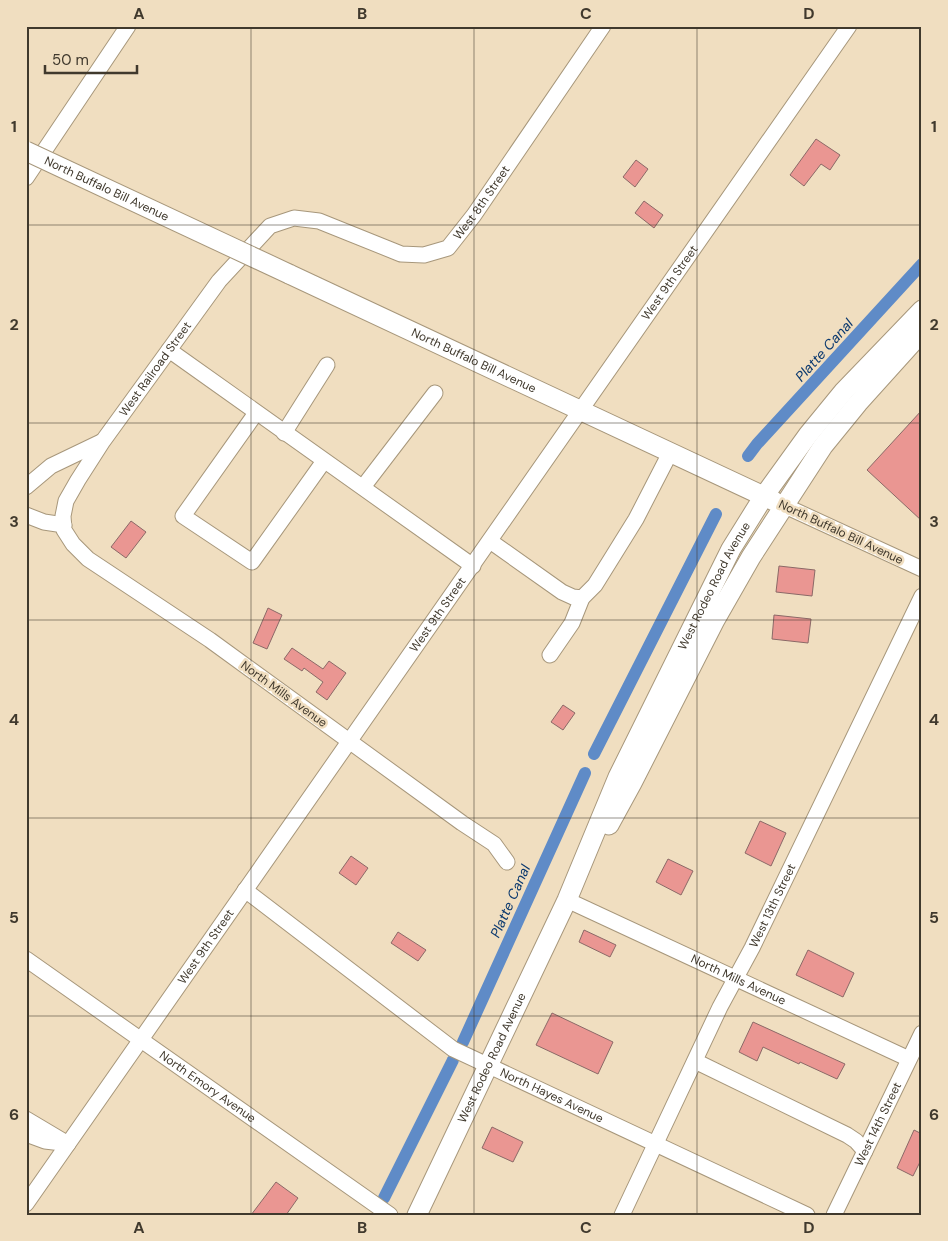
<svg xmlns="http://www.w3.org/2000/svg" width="948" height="1241" font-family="'DM Sans',sans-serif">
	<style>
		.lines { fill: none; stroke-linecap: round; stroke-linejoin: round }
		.canal { stroke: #5f8bc7; stroke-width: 12 }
		.building { fill: #ea9692; stroke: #8b6967 }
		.minor-casing { stroke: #a7977b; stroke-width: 17 }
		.major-casing { stroke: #a7977b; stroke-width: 21 }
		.minor { stroke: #fff; stroke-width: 15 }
		.major { stroke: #fff; stroke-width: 19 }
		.major-bridge-casing { stroke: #a7977b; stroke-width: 21; stroke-linecap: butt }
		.major-bridge { stroke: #fff; stroke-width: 19 }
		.grid { fill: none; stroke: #40392d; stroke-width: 1; stroke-opacity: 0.55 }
		.labels { text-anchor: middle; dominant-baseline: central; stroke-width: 5; stroke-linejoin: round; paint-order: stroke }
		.street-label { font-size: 12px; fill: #40392d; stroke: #f0dec0 }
		.water-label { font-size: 14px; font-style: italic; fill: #0a386e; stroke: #f0dec0 }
		.neatline { fill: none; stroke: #40392d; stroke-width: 2 }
		.grid-label { font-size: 16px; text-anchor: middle; font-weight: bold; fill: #40392d }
	</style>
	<rect width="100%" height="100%" fill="#f0dec0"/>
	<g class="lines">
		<!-- canal -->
		<g class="canal">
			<path d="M748,456l9,-12 165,-180"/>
			<path d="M594,754l122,-240"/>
			<path d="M463,1042l122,-269"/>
			<path d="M384,1198l69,-138"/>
		</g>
	</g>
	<!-- building -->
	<g class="building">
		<path d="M816,139l24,16 -10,15 -9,-6 -17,22 -14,-11z"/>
		<path d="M636,160l12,9 -13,18 -12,-10z"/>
		<path d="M644,201l19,14 -9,13 -19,-15z"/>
		<path d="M922,410v111l-55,-51z"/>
		<path d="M131,521l15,11 -20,26 -15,-11z"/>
		<path d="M779,566l36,4 -3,26 -36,-4z"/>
		<path d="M268,608l14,7 -15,34 -14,-6z"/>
		<path d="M774,615l37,4 -3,24 -36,-4z"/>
		<path d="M292,648l31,21 6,-8 17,12 -19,27 -11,-8 7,-10 -19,-14 -2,3 -18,-12z"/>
		<path d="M563,705l12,8 -12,17 -12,-8z"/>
		<path d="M760,821l26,12 -15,33 -26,-13z"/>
		<path d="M351,856l17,12 -12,17 -17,-12z"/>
		<path d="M668,859l25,12 -12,24 -25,-13z"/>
		<path d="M584,930l32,15 -6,12 -31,-15z"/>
		<path d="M398,932l28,18 -8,11 -27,-18z"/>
		<path d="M808,950l46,23 -11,24 -47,-22z"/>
		<path d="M552,1013l61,29 -15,32 -62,-29z"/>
		<path d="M753,1022l92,42 -8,15 -37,-17 -1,2 -36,-17 -6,14 -18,-9z"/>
		<path d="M492,1127l31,15 -10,20 -31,-14z"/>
		<path d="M914,1130l8,4v24l-9,18 -16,-8z"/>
		<path d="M276,1182l22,16 -12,17h-35z"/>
	</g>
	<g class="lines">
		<!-- minor casing -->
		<g class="minor-casing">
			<g id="minor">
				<path d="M26,178l102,-152"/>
				<path d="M169,350l304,216"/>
				<path d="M256,413l-73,103 69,46 72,-101"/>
				<path d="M284,433l43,-68"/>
				<path d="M26,487l25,-21 50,-24"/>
				<path d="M363,487l72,-94"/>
				<path d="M785,506l137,63"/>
				<path d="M26,515l18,7 20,3"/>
				<path d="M490,541l72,51 11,5 9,1"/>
				<path d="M550,655l22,-32 10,-25 13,-13 41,-66 34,-66"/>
				<path id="s1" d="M507,862l-13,-18 -32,-21 -252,-183 -122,-81 -15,-15 -9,-14 -1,-14 3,-15 12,-21 25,-39 116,-160 51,-55 24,-8 25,3 82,33 23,1 24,-7 26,-33 129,-189"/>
				<path id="s2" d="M245,890l208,159 354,166"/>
				<path id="s3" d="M567,900l342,159"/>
				<path id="s4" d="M26,959l364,256"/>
				<path d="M695,1061l152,74 9,6 9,10"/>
				<path d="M26,1119l42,25"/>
				<path d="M26,1134l19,7 17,2"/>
				<path id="s5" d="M26,1204l823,-1178"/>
				<path id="s6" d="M622,1215l98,-208 32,-59 170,-352"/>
				<path id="s7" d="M834,1215l88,-182"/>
			</g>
		</g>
		<!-- major casing -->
		<g class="major-casing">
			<g id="major">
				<path id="s8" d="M289,274l485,227"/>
				<path d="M609,825l23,-42 83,-163 36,-63 72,-111 35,-43 64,-71"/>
				<path id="s9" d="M417,1215l150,-315 51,-123 113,-228 33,-53 44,-61 36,-44 78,-81"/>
			</g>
		</g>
		<!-- minor -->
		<use href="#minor" class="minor"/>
		<!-- major -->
		<use href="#major" class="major"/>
		<!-- major-bridge casing -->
		<g class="major-bridge-casing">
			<g id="major-bridge">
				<path id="s10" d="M26,151l263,123"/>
			</g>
		</g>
		<!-- major-bridge -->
		<use href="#major-bridge" class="major-bridge"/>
	</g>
	<!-- grid -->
	<path class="grid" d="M251,26v1189M474,26v1189M697,26v1189M26,225h896M26,423h896M26,620h896M26,818h896M26,1016h896"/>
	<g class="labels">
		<!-- street labels -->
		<g class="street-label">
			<text stroke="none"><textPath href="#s10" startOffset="89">North Buffalo Bill Avenue</textPath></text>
			<text stroke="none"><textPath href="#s1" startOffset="1172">West 8th Street</textPath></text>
			<text stroke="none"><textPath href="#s5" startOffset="1124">West 9th Street</textPath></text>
			<text stroke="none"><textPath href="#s8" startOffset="204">North Buffalo Bill Avenue</textPath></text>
			<text stroke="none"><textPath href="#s1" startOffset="745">West Railroad Street</textPath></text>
			<text transform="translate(841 532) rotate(25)">North Buffalo Bill Avenue</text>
			<text stroke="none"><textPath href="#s9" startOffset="696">West Rodeo Road Avenue</textPath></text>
			<text stroke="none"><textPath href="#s5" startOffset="719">West 9th Street</textPath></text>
			<text transform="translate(284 694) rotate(36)">North Mills Avenue</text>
			<text stroke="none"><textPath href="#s6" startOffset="344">West 13th Street</textPath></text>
			<text stroke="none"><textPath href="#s5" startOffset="314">West 9th Street</textPath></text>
			<text stroke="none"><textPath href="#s3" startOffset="189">North Mills Avenue</textPath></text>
			<text stroke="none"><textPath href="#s9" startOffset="174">West Rodeo Road Avenue</textPath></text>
			<text stroke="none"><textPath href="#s4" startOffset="222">North Emory Avenue</textPath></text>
			<text stroke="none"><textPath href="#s2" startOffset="371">North Hayes Avenue</textPath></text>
			<text stroke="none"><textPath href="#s7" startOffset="101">West 14th Street</textPath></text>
		</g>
		<!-- water labels -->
		<g class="water-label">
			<text transform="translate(824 350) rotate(-48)">Platte Canal</text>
			<text transform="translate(510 901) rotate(-66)">Platte Canal</text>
		</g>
	</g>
	<!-- border -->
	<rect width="948" height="1241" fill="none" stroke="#f0dec0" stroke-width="55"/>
	<!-- scale -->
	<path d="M45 65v8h92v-8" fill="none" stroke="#40392d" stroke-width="2.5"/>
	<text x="52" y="65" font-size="15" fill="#40392d" stroke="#f0dec0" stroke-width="4" paint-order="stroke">50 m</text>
	<rect x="28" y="28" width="892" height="1186" class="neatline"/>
	<g class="grid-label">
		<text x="139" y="19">A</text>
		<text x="362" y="19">B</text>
		<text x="586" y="19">C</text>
		<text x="809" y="19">D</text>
		<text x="14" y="132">1</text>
		<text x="934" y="132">1</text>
		<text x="14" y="330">2</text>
		<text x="934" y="330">2</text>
		<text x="14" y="527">3</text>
		<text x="934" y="527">3</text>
		<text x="14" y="725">4</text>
		<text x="934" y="725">4</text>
		<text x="14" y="923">5</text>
		<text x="934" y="923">5</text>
		<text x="14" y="1120">6</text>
		<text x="934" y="1120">6</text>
		<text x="139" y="1233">A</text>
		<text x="362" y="1233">B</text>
		<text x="586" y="1233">C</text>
		<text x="809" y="1233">D</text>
	</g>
</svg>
